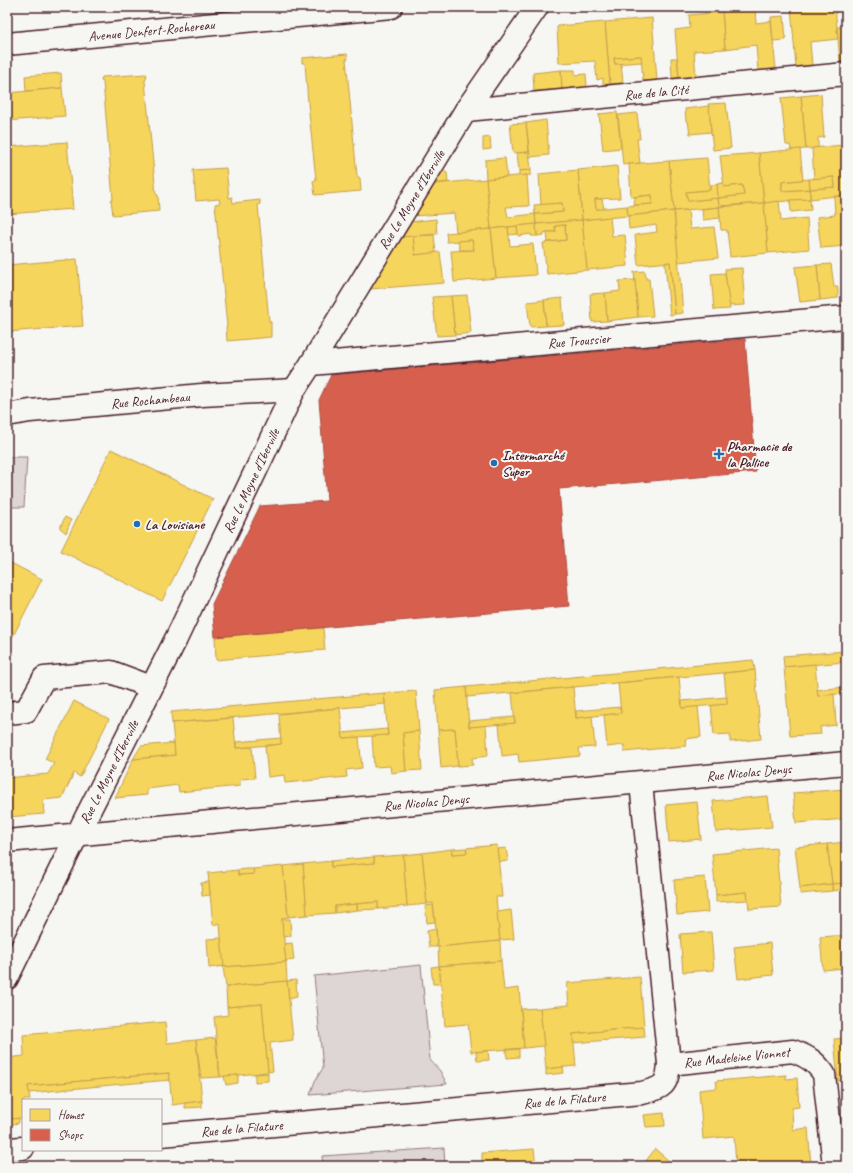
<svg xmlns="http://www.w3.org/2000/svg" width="853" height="1173" font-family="Caveat,sans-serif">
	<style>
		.green { fill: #ddd6d5; stroke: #947a80 }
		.homes { fill: #f6d55c; stroke: #c29e4d }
		.shops { fill: #d6604d; stroke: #ac4c43 }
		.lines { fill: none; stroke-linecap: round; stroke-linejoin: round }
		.minor-casing { stroke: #4a1f2b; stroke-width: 25 }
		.minor { stroke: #f6f6f2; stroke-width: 22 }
		.poi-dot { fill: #1f6fb2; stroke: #f6f6f2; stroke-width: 1.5 }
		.labels { text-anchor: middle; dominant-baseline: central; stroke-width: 4; stroke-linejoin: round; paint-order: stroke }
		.street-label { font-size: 14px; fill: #4a1f2b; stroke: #f6f6f2 }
		.poi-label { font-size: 14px; font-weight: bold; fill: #4a1f2b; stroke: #f6f6f2; text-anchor: start }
	</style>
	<rect width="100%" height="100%" fill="#f6f6f2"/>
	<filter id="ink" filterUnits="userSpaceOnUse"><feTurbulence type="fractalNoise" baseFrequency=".025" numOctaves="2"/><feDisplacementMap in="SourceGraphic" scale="8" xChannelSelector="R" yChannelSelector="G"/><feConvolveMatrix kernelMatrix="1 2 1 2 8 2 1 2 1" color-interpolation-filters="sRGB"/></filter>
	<g filter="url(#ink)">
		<!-- green -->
		<g class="green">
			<path d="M7,457h20l-3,50h-17z"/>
			<path d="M421,965l9,95 10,11 7,13 -137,11 5,-14 8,-13 -9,-92z"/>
			<path d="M444,1148l1,18h-122l-1,-10z"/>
		</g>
		<!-- homes -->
		<g class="homes">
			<path d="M791,7h44l3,32 -28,3 2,23 -16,2z"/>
			<path d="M755,8l1,15 15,-2 5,48 -18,2 -2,-26 -31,4 -3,-37z"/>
			<path d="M722,12l3,37 -31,2 2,25 -17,2 -4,-48 15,-2 -1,-13z"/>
			<path d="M784,16l2,24 -13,1 -2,-24z"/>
			<path d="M652,18l5,62 -14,1 -2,-25 -27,2 1,6 6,-1 2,20 -13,1 -5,-62z"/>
			<path d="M605,22l5,62 -7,1v-7l-6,2 -2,-19 -36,2 -2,-36 1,-1z"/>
			<path d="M837,27h9v35h-6z"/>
			<path d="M347,54l1,5h-2l11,117 3,2 1,13 -46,4 -2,-14 3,-1 -8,-77 -3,-40h-3v-5z"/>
			<path d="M641,56l1,6 -27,2 -1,-6z"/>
			<path d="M671,58h6l2,20h-7z"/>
			<path d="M561,70l1,19 -28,2 -1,-18z"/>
			<path d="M561,70h14v5l11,-1 1,13 -25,2z"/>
			<path d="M61,73l1,15 -36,3 -1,-15z"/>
			<path d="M146,74l1,1 -2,6 11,113 2,1 1,16 -46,4 -2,-15 2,-1 -10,-117 -2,-1 1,-4z"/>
			<path d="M62,88l3,28 -58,5v-28z"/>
			<path d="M821,94l3,43 -6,1v10l-12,1 -5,-53z"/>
			<path d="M801,96l5,53 -15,1 -1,-5h-4l-5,-47z"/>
			<path d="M726,103l5,45 -18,2 -5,-46z"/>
			<path d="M709,106l2,26 -21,2 -2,-13h-2l-1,-12z"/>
			<path d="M617,112l4,36 -18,2 -4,-36z"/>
			<path d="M637,113l3,26h-3l3,24 -17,2 -5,-50z"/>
			<path d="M546,120l3,35 -19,2 -4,-34z"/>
			<path d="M526,123l3,29 -16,1 -3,-29z"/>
			<path d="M490,137l1,12 -8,1v-12z"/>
			<path d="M67,142l6,67 -66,5v-67z"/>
			<path d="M843,145h3v50l-36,4v-10l25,-2 -1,-10 -20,2 -2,-31z"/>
			<path d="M800,149l3,31 -21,2v9l28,-2v10l-46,4 -5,-50z"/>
			<path d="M529,152l2,18 -12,1 -2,-18z"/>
			<path d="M759,153l5,50 -45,3 -1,-8 26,-3 -2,-10 -18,2 -4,-31z"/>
			<path d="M505,158l2,19 -21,2 -1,-19z"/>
			<path d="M707,158l3,32 -24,2 2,9 30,-3 1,9 -45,4 -5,-50z"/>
			<path d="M669,161l5,50 -46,5 -1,-10 25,-2v-9l-21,2 -2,-33z"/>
			<path d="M617,166l3,32 -25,1 1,10 31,-3 1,10 -46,4 -4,-50z"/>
			<path d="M226,168l3,30 3,-1 1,6 27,-3v4l-2,1 11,116 2,1v15l-44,4 -1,-14 1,-1 -12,-122 5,-1 -1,-4 -23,2 -3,-31z"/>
			<path d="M443,170l4,3 1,9 -14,2z"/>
			<path d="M531,170v5l-12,1v-5z"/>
			<path d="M578,170l4,50 -46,4 -1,-10 28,-2 -1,-9 -21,2 -2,-31z"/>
			<path d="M527,175l2,31 -23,1 2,10 27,-3 1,10 -45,5 -5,-50z"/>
			<path d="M834,177l1,10 -25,2 -1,-10z"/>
			<path d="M486,179l5,50 -35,3 -2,-19 -41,3 21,-32z"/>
			<path d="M809,179l1,10 -28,2v-9z"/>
			<path d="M723,183l1,4 18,-2 2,10 -26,3 -1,-14z"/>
			<path d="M717,184l1,14 -30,3 -2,-9 24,-2v-5z"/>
			<path d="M652,195v9l-18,1 1,-8z"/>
			<path d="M846,195v51l-25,2 -4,-31 18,-2 -1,-18z"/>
			<path d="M595,199h7l2,10h-8z"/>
			<path d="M810,199l1,11 -20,2 -1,-12z"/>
			<path d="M779,201l2,20 26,-3 2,31 -41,4 -4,-50z"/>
			<path d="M562,203l1,9 -28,2 -1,-9z"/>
			<path d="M764,203l4,50 -38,4 -3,-27h-6l-2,-23z"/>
			<path d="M719,207l1,11 -17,2 -1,-11z"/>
			<path d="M688,210l2,19 24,-2 4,31 -40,4 -4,-51z"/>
			<path d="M674,211l9,102 -8,1 -5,-52 -32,3 -3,-30 22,-3 -1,-7 -27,4 -1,-13z"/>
			<path d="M610,217l2,19 13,-1 3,31 -41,4 -5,-50z"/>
			<path d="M436,219l1,15 -36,3 8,-15z"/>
			<path d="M582,220l5,50 -40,4 -4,-31 23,-3 -1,-15 -10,1 1,6h-9l-3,1v2l-7,1 -1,-12z"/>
			<path d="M536,224l1,12h-6v-2l-13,2 -1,-10z"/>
			<path d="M565,225l1,15 -18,2 -1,-10h9l-1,-6z"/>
			<path d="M517,226l1,8 -10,1v-8z"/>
			<path d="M508,227l2,19 23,-2 3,31 -40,3 -5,-49z"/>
			<path d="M491,229l5,49 -42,4 -3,-31 23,-1 -2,-10 -25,2 -1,-9z"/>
			<path d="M434,235l2,18 -21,2 -2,-19z"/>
			<path d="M413,236l2,19 25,-3 4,31 -74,6 31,-52z"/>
			<path d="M472,240l2,10h-14l-2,-9z"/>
			<path d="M77,259l6,67 -76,6v-67z"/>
			<path d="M670,262l5,52 -5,1 -5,-52z"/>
			<path d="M831,264l3,23h4v11l-18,2 -3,-35z"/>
			<path d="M817,265l3,35 -20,2 -5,-35z"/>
			<path d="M742,268l3,37 -17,1 -3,-37z"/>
			<path d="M645,271l1,8h3l4,37 -15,1 -4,-45z"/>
			<path d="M725,273l5,36 -16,1 -3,-36z"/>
			<path d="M635,280l3,37 -31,4 -2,-28 15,-2 -1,-10z"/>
			<path d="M605,293l2,28 -15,1 -2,-28z"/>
			<path d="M467,295l4,38 -16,2 -4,-39z"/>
			<path d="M451,296l4,39 -18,1 -5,-39z"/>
			<path d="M562,298l2,27 -18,1 -2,-26z"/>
			<path d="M544,300l2,26 -16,1 -3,-25z"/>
			<path d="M111,449l102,50 -51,102 -101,-50z"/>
			<path d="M65,517l6,3 -5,13 -6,-5z"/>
			<path d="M7,561l35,18 -35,69z"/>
			<path d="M323,628l2,22 -109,10 -1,-23z"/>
			<path d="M846,651v11l-62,5 -1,-11z"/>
			<path d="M753,660l2,10 -288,27 -1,-10z"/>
			<path d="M815,664l3,32 16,-2 2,31 -16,2 1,7 -31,2 -6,-69z"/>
			<path d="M755,670l6,69 -31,3v-8l-16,1 -3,-30 16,-1 -3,-31z"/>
			<path d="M679,677l3,31 16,-2 3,31 -16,2 1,7 -62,6v-7l-17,2 -3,-32 17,-2 -3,-30z"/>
			<path d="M466,687l3,40 17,-2 2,31 -16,2 1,7 -15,1 -3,-37 -17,1 -3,-40z"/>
			<path d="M573,687l3,31 16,-2 3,31 -16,1 1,8 -61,6 -1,-8 -16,2 -3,-32 16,-1 -3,-30z"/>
			<path d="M846,687v6l-28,3 -1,-6z"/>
			<path d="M416,691l3,40 -16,2 3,38 -15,2 -1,-7 -16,1 -2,-31 16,-1 -4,-42z"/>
			<path d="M384,693l1,11 -213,19 -1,-11z"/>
			<path d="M727,697v7l-45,4v-7z"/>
			<path d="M74,701l35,18 -29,58 -6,-4 -12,25 -19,2 1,14 -37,3v-39l41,-4 6,-11 -9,-4z"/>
			<path d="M620,707l1,6 -45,5v-7z"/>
			<path d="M340,708l3,30 16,-1 3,31 -16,2 1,7 -62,6 -1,-8 -16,2 -3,-31 16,-2 -2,-30z"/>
			<path d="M514,717l1,6 -46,4v-6z"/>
			<path d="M233,718l3,30 16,-1 3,31 -15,1v7l-61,6 -1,-7 -31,4v6l-32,3 18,-39 42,-4 -3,-32z"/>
			<path d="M387,729l1,6 -45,3 -1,-5z"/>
			<path d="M455,729l3,37 -17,2 -3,-38z"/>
			<path d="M419,731l3,39 -16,1 -3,-38z"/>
			<path d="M281,738v6l-45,4v-6z"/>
			<path d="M174,743l1,12 -42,4 8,-13z"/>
			<path d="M846,789v30l-50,4 -3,-30z"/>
			<path d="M768,796l4,31 -56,5 -3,-31z"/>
			<path d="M697,802l4,37 -32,3 -3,-37z"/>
			<path d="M846,842v41l-14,1 -5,-40z"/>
			<path d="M827,844l5,40 -32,4 -5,-41z"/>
			<path d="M497,845l5,52h-6l4,44 -62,6 -5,-44 -6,1 -5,-51 30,-4v5l15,-1 -1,-5z"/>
			<path d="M466,848l1,5 -15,1v-5z"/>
			<path d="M506,848l2,13 -9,1 -2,-13z"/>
			<path d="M776,848l5,59 -32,2 -2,-17 -31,3 -4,-41z"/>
			<path d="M422,853l5,51 -20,2 -4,-51z"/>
			<path d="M403,855l4,51 -29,3v-7l-43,4v7l-28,2 -4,-51 28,-3v6l43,-4v-6z"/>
			<path d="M374,857v6l-43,4v-6z"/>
			<path d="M303,864l4,51 -19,2 -5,-51z"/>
			<path d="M283,866l5,51 -6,1 4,44 -63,5 -3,-44 -7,2 -5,-52 30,-3v5l16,-1 -1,-5z"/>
			<path d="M246,869h7l1,5 -16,1v-5z"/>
			<path d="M705,877l3,35 -31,3 -3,-35z"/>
			<path d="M209,882l1,13 -8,1 -1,-13z"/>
			<path d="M846,883v6l-14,2v-7z"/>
			<path d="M832,884v7l-32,3v-6z"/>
			<path d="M747,892l1,8 -32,2v-7z"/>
			<path d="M378,902v7l-21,1v-6z"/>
			<path d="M357,904v6l-22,3v-7z"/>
			<path d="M433,905l2,17 -8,1 -2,-17z"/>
			<path d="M511,910l3,29 -14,1 -3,-28z"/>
			<path d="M282,919h8l1,17 -8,1z"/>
			<path d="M436,929l1,18h-8l-2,-16z"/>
			<path d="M711,932l3,38 -31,2 -3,-38z"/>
			<path d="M846,935v33l-23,2 -3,-33z"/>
			<path d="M221,938l3,28 -15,2 -2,-29z"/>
			<path d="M500,941l1,20 -62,5 -1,-19z"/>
			<path d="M292,943l2,17 -8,1 -2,-17z"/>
			<path d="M770,943l3,32 -35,4 -4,-32z"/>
			<path d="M501,961l3,29 15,-2 5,60 -53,4 -3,-28 -23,2 -6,-60z"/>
			<path d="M286,962l1,19 -61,6 -3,-20z"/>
			<path d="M439,966l2,18h-8l-2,-17z"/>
			<path d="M640,977l4,50 -71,7 3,32 -30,3 -6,-61 29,-3 -2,-22z"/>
			<path d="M296,980l1,17 -8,2 -2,-18z"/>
			<path d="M287,981l6,59 -23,3 3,28 -5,1 -6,-68 -35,3 -1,-20z"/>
			<path d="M262,1004l6,68 -48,5 -6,-60 14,-2 -1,-8z"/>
			<path d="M540,1008l4,38 -20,2 -3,-39z"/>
			<path d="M165,1022l2,21 29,-3 6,61 -30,4 -3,-32 -141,13 2,14h-7v18l-16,2v-62l17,-2 -1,-21z"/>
			<path d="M644,1027l1,10 -72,6v-9z"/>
			<path d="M215,1038l5,39 -19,1 -5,-38z"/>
			<path d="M846,1038v42l-8,1 -4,-42z"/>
			<path d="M519,1049v8l-12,1 -1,-8z"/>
			<path d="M488,1051l1,9 -12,1 -1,-9z"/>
			<path d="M563,1067l1,6 -18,2v-6z"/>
			<path d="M169,1073l1,7 -70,6 -71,7 -1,-7z"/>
			<path d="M268,1073v8l-13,1v-8z"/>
			<path d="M238,1075v8l-12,2 -2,-9z"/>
			<path d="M786,1075v4l11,-1 2,29 -7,1 1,22 15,-2 3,38h-75l-2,-30 -31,3 -4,-49 18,-2 -1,-7z"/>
			<path d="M202,1101v6l-17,1v-5z"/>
			<path d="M664,1113l1,13 -19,1 -2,-12z"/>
			<path d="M19,1118v5l-12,2v-5z"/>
			<path d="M534,1149l2,17h-54v-13z"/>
			<path d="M655,1149l20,17h-33z"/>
		</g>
		<!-- shops -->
		<path class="shops" d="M745,339l11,133 -197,17 10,117 -354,31 -3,-33 48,-98 67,-5 -8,-101 12,-25z"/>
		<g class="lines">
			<!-- minor casing -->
			<g class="minor-casing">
				<g id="minor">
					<path id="s1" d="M7,44l384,-37"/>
					<path id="s2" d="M466,110l380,-36"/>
					<path id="s3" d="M311,364l535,-47"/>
					<path id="s4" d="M7,415l23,-4 172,-16 92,-5"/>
					<path d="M7,713l19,-2 18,-33 67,-6 40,15"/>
					<path id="s5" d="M7,841l839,-78"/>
					<path id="s6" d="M7,978l70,-143 99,-196 118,-249 17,-26 155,-254 71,-103"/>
					<path id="s7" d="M669,1064l124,-13c15,6 22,10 31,23l10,92"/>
					<path id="s8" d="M161,1135l481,-42c21,-6 25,-6 27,-29l-28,-281"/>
					<path d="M7,1149l16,-1"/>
				</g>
			</g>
			<!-- minor -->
			<use href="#minor" class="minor"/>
		</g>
	</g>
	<!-- markers -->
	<g class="poi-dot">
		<path d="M717 448h4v4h4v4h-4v4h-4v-4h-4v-4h4z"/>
		<circle cx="494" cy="463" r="4"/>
		<circle cx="137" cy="524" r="4"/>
	</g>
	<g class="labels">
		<!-- street labels -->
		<g class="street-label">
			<text stroke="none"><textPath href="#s1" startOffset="145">Avenue Denfert-Rochereau</textPath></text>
			<text stroke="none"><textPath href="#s2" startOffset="191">Rue de la Cité</textPath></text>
			<text stroke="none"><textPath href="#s6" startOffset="878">Rue Le Moyne d'Iberville</textPath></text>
			<text stroke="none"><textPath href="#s3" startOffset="269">Rue Troussier</textPath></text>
			<text stroke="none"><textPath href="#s4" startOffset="144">Rue Rochambeau</textPath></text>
			<text stroke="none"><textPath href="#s6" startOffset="554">Rue Le Moyne d'Iberville</textPath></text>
			<text stroke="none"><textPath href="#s6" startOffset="230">Rue Le Moyne d'Iberville</textPath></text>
			<text stroke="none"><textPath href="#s5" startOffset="745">Rue Nicolas Denys</textPath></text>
			<text stroke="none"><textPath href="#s5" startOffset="421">Rue Nicolas Denys</textPath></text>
			<text stroke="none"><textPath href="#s7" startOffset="68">Rue Madeleine Vionnet</textPath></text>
			<text stroke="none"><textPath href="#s8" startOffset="405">Rue de la Filature</textPath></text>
			<text stroke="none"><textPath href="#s8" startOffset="81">Rue de la Filature</textPath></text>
		</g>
		<!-- poi labels -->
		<g class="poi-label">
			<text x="727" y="446">Pharmacie de<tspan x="727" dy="16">la Pallice</tspan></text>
			<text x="502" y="455">Intermarché<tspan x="502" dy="16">Super</tspan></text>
			<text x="145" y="524">La Louisiane</text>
		</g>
	</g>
	<!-- margin -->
	<rect width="853" height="1173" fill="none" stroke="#f6f6f2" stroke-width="24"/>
	<rect x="12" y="12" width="829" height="1149" fill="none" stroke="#4a1f2b" stroke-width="1.5" filter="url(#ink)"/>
	<!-- legend -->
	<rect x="22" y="1099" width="140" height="52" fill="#f6f6f2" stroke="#b1a0a2"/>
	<rect x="30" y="1109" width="20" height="12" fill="#f6d55c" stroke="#b1a0a2"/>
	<text x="58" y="1119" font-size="12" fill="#4a1f2b">Homes</text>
	<rect x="30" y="1129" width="20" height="12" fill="#d6604d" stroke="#b1a0a2"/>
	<text x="58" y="1139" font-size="12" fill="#4a1f2b">Shops</text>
</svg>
